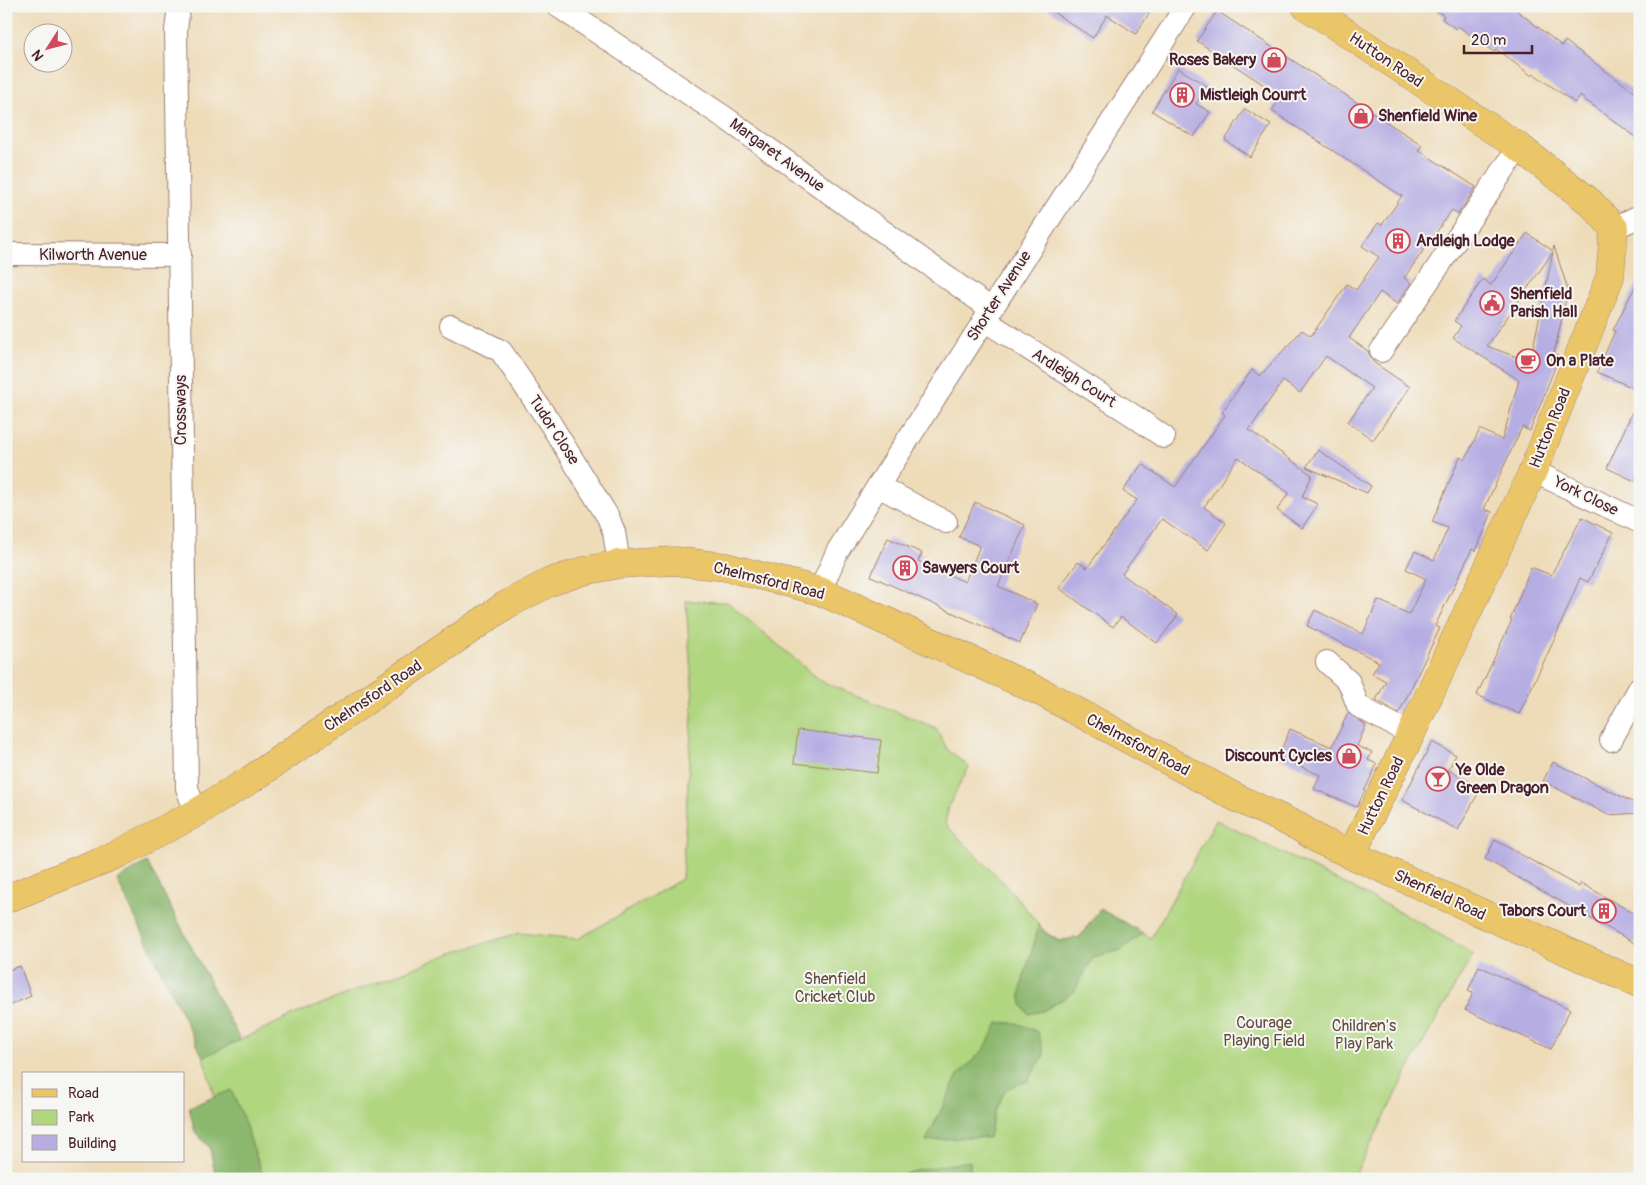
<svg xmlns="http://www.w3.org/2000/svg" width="1646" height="1185" font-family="Pangolin,sans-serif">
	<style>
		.green { fill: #b0d680; stroke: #7d7a56 }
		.forest { fill: #8cb76e; stroke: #6b6b4c }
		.building { fill: #b6aee3; fill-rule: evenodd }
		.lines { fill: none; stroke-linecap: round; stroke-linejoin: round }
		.street-casing { stroke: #9c7e72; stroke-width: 24 }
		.primary-casing { stroke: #9c7e72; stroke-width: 29 }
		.street { stroke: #fff; stroke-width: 22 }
		.primary { stroke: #ebc669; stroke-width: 28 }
		.labels { text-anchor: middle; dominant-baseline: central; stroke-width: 4; stroke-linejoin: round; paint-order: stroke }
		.poi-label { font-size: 16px; font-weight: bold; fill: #4a1f2b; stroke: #f6f6f2; text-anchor: start }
		.street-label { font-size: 16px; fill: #4a1f2b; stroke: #f6f6f2 }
		.park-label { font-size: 16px; fill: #644d40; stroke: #f6f6f2 }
	</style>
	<rect width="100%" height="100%" fill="#f6f6f2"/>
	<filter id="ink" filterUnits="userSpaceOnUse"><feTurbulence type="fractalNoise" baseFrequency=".02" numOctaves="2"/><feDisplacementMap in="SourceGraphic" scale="10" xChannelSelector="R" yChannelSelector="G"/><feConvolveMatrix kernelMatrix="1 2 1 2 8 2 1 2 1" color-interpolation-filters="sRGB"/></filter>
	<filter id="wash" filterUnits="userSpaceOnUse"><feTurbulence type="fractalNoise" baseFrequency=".0096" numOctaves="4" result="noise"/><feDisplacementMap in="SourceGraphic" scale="20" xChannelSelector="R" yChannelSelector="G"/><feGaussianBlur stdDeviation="1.12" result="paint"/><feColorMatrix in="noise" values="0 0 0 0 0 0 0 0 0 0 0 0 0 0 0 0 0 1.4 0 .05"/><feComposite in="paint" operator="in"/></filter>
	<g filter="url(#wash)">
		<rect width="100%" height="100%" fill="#eedcb9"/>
		<!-- green -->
		<path class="green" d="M686,601l41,1 94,79 115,47 11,21 22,18 -20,38 -4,19 62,62 38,46 14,9 21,-4 20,-28 51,29 65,-118 196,98 61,36 -58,103 -62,122h-1114l-36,-122 93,-43 156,-61 67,-20 59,6 104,-60 11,-179z"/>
		<!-- forest -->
		<g class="forest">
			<path d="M147,862l93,178 -37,17 -86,-177z"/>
			<path d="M1100,909l43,24 -22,17 -28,7 -19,35 -31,19 -14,3c-2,-3 -6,-7 -7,-10 -6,-20 15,-58 16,-80l7,9 14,8 21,-4z"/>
			<path d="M998,1023h19l21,9 6,23 -16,26 -22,8 -12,24 -5,25 -18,-1 -45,4 32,-66 27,-27z"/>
			<path d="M231,1090l10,22 23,67h-48l-6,-31 -15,-16 -6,-25z"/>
			<path d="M970,1161v18h-80l28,-9z"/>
		</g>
		<g id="blocks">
			<!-- building -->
			<g class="building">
				<path d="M1044,6h110l-18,28 -29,-19 -14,23z"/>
				<path d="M1430,6h81l51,40 3,-5 75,55v44l-60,-44 -5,7 -41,-29 -2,2 -36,-27 -2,3 -36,-26 -2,3 -14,-10 2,-3z"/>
				<path d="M1217,11l205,134 -4,5 58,37 -18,27 -6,-4 -48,68 7,5 -14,21 -17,-12 -31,46 19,13 5,11 37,25 -37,53 -25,-18 24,-34 -46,-32 -26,37 -17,-12 -34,49 63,45 -10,22 16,7 -16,24 -25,-18 12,-17 -51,-36 -34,50 22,16 -18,27 -46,-31 -40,55 56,41 -21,28 -36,-26 -8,10 -54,-39 19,-26 9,6 50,-68 -14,-9 19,-27 33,23 50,-72 -3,-3 30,-42 8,6 42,-46 9,6 36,-52 9,6 23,-33 -17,-11 16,-23 4,2 20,-29 -130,-85 9,-15 -84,-55z"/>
				<path d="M1178,68l29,18 -11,18 14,8 -16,25 -42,-26z"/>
				<path d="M1245,109l26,16 -21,32 -25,-17z"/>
				<path d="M1527,233l26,18 1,-5 14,44 -14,64 5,3 -29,74 -8,-4 -38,82 8,3 -16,39 -4,-2 -37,77 5,2 -41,85 -23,-13 10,-19 -14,-7 7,-12 -72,-36 8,-16 48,24 15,-34 31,14 17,-35 -20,-10 9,-18 19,9 14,-32 -16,-6 28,-65 5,3 15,-31 22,11 17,-60 -66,-42 8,-12 -7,-5 29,-42 8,6zM1553,252l-23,110 -43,-16z"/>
				<path d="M1640,277v114l-43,-19 18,-41 -2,-1z"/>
				<path d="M1640,395v75l-5,11 -28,-13z"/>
				<path d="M1318,450l53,36 -4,7 -61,-26z"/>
				<path d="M975,502l50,23 -27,61 39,18 -17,39 -149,-67 17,-38 34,15 -4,8 47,21 15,-36 -21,-9z"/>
				<path d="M1582,517l31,16 -25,49 -8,-4 -25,60 -36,76 -42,-19 35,-75h-2l21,-53 20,8z"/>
				<path d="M1348,713l18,12 -9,21 15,6 -4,8 9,4 -20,43 -43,-18 6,-14 -42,-18 12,-28 42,18z"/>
				<path d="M798,730l83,10 -4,33 -83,-10z"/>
				<path d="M1432,742l24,13 -8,15 33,18 -23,42 -56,-30z"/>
				<path d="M1553,762l87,44v7l-32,2 -65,-34z"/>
				<path d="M1495,840l84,47 2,-4 59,34v29l-155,-87z"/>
				<path d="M20,966l11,30 -25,11v-36z"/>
				<path d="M1479,966l91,43 -19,40 -86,-39 8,-17 -5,-2z"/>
			</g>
		</g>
	</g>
	<g filter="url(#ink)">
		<use href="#blocks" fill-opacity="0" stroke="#9c7e72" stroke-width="1"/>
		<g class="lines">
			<!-- street casing -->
			<g class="street-casing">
				<g id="street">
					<path d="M179,6l-3,24 11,758 9,25"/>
					<path d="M558,6l169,113 264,190"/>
					<path d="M1614,228l26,-12"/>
					<path d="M6,254l174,1"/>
					<path d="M984,320l150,96 30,21"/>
					<path d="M451,326l50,25 49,72 58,94 6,15 5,32"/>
					<path d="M1381,351l138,-204"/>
					<path d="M1533,471l107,51"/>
					<path d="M878,486l68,36"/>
					<path d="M820,591l17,-39 41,-66 308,-480"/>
					<path d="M1327,662l22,20 9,24 53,28"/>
					<path d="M1611,740l29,-53"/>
				</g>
			</g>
			<!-- primary casing -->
			<g class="primary-casing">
				<g id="primary">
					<path d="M1306,6l213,141 71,55 24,26 -4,49 -77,194 -122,263 -60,121"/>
					<path d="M6,899l112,-45 78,-41 54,-33 256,-175 44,-23 34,-11 35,-7 55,-3 52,6 94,24 223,102 192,104 64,30 22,14 319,143"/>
				</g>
			</g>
			<!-- street -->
			<use href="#street" class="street"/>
			<!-- primary -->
			<use href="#primary" class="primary"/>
		</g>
	</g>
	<!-- icons -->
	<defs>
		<g id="shop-ring" transform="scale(1.25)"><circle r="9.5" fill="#f6f6f2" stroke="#d1495b" stroke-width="1.5"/><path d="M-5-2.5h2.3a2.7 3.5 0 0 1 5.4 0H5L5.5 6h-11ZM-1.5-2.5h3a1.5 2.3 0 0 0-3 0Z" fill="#d1495b"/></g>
		<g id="building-ring" transform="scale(1.25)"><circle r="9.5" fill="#f6f6f2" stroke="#d1495b" stroke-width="1.5"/><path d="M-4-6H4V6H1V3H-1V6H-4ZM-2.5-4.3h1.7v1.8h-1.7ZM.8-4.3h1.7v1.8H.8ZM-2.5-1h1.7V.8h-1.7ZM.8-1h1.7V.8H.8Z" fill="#d1495b"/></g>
		<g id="civic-ring" transform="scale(1.25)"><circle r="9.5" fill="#f6f6f2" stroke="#d1495b" stroke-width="1.5"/><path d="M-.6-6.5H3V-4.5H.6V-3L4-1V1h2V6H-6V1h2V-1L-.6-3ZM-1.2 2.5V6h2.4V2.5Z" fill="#d1495b"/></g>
		<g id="cafe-ring" transform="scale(1.25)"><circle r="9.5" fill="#f6f6f2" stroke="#d1495b" stroke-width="1.5"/><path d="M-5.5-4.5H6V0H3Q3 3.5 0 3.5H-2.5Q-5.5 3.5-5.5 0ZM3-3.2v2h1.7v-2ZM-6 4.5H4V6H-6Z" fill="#d1495b"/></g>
		<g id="bar-ring" transform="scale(1.25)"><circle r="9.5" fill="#f6f6f2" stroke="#d1495b" stroke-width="1.5"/><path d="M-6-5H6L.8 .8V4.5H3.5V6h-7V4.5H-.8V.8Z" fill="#d1495b"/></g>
	</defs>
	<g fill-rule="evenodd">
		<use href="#shop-ring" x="1274" y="60"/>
		<use href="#building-ring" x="1182" y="95"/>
		<use href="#shop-ring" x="1361" y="116"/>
		<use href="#building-ring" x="1398" y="241"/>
		<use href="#civic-ring" x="1492" y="303"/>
		<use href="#cafe-ring" x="1528" y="361"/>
		<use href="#building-ring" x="905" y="568"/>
		<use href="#shop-ring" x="1349" y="756"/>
		<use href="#bar-ring" x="1438" y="779"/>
		<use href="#building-ring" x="1604" y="911"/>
	</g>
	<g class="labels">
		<!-- poi labels -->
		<g class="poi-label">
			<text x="1256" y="60" text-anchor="end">Roses Bakery</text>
			<text x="1200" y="95">Mistleigh Courrt</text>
			<text x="1378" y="116">Shenfield Wine</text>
			<text x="1416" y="241">Ardleigh Lodge</text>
			<text x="1510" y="294">Shenfield<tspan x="1510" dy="18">Parish Hall</tspan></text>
			<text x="1546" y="361">On a Plate</text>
			<text x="922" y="568">Sawyers Court</text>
			<text x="1332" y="756" text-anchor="end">Discount Cycles</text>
			<text x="1456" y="770">Ye Olde<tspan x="1456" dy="18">Green Dragon</tspan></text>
			<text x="1586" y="911" text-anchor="end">Tabors Court</text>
		</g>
		<!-- street labels -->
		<g class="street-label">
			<text transform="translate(1386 60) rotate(34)">Hutton Road</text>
			<text transform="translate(777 155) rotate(36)">Margaret Avenue</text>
			<text x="93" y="255">Kilworth Avenue</text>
			<text transform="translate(999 296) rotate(-57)">Shorter Avenue</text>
			<text transform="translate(1074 378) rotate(32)">Ardleigh Court</text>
			<text transform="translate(181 410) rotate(-90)">Crossways</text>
			<text transform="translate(1550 428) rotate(-68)">Hutton Road</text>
			<text transform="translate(554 430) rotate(57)">Tudor Close</text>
			<text transform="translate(1586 496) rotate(26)">York Close</text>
			<text transform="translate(769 581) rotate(14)">Chelmsford Road</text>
			<text transform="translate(373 696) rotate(-34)">Chelmsford Road</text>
			<text transform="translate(1138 745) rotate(28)">Chelmsford Road</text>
			<text transform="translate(1381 796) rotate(-64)">Hutton Road</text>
			<text transform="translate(1440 895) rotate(25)">Shenfield Road</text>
		</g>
		<!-- park labels -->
		<g class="park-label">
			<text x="835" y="979">Shenfield<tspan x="835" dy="18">Cricket Club</tspan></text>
			<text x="1264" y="1023">Courage<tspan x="1264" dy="18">Playing Field</tspan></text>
			<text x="1364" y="1026">Children's<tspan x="1364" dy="18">Play Park</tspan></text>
		</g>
	</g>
	<!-- margin -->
	<rect width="1646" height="1185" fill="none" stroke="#f6f6f2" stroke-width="25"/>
	<!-- legend -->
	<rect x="22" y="1072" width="162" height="90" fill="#f6f6f2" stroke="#b1a0a2"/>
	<rect x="32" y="1089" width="25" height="8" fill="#ebc669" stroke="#b1a0a2"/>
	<text x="68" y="1098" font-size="15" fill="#4a1f2b">Road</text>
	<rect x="32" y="1110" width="25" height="15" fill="#b0d680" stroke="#b1a0a2"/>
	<text x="68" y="1122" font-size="15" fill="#4a1f2b">Park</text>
	<rect x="32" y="1135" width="25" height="15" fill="#b6aee3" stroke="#b1a0a2"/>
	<text x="68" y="1148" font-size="15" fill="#4a1f2b">Building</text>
	<!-- north arrow -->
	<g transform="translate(48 48) rotate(234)"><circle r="24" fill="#f6f6f2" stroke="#b1a0a2"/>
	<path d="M0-4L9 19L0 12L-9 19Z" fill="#d1495b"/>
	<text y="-8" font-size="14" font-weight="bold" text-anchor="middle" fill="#4a1f2b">N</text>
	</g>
	<!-- scale -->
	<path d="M1464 45v8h68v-8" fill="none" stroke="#4a1f2b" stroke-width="2.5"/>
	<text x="1471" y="45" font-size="15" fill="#4a1f2b" stroke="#f6f6f2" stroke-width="4" paint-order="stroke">20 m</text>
</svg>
